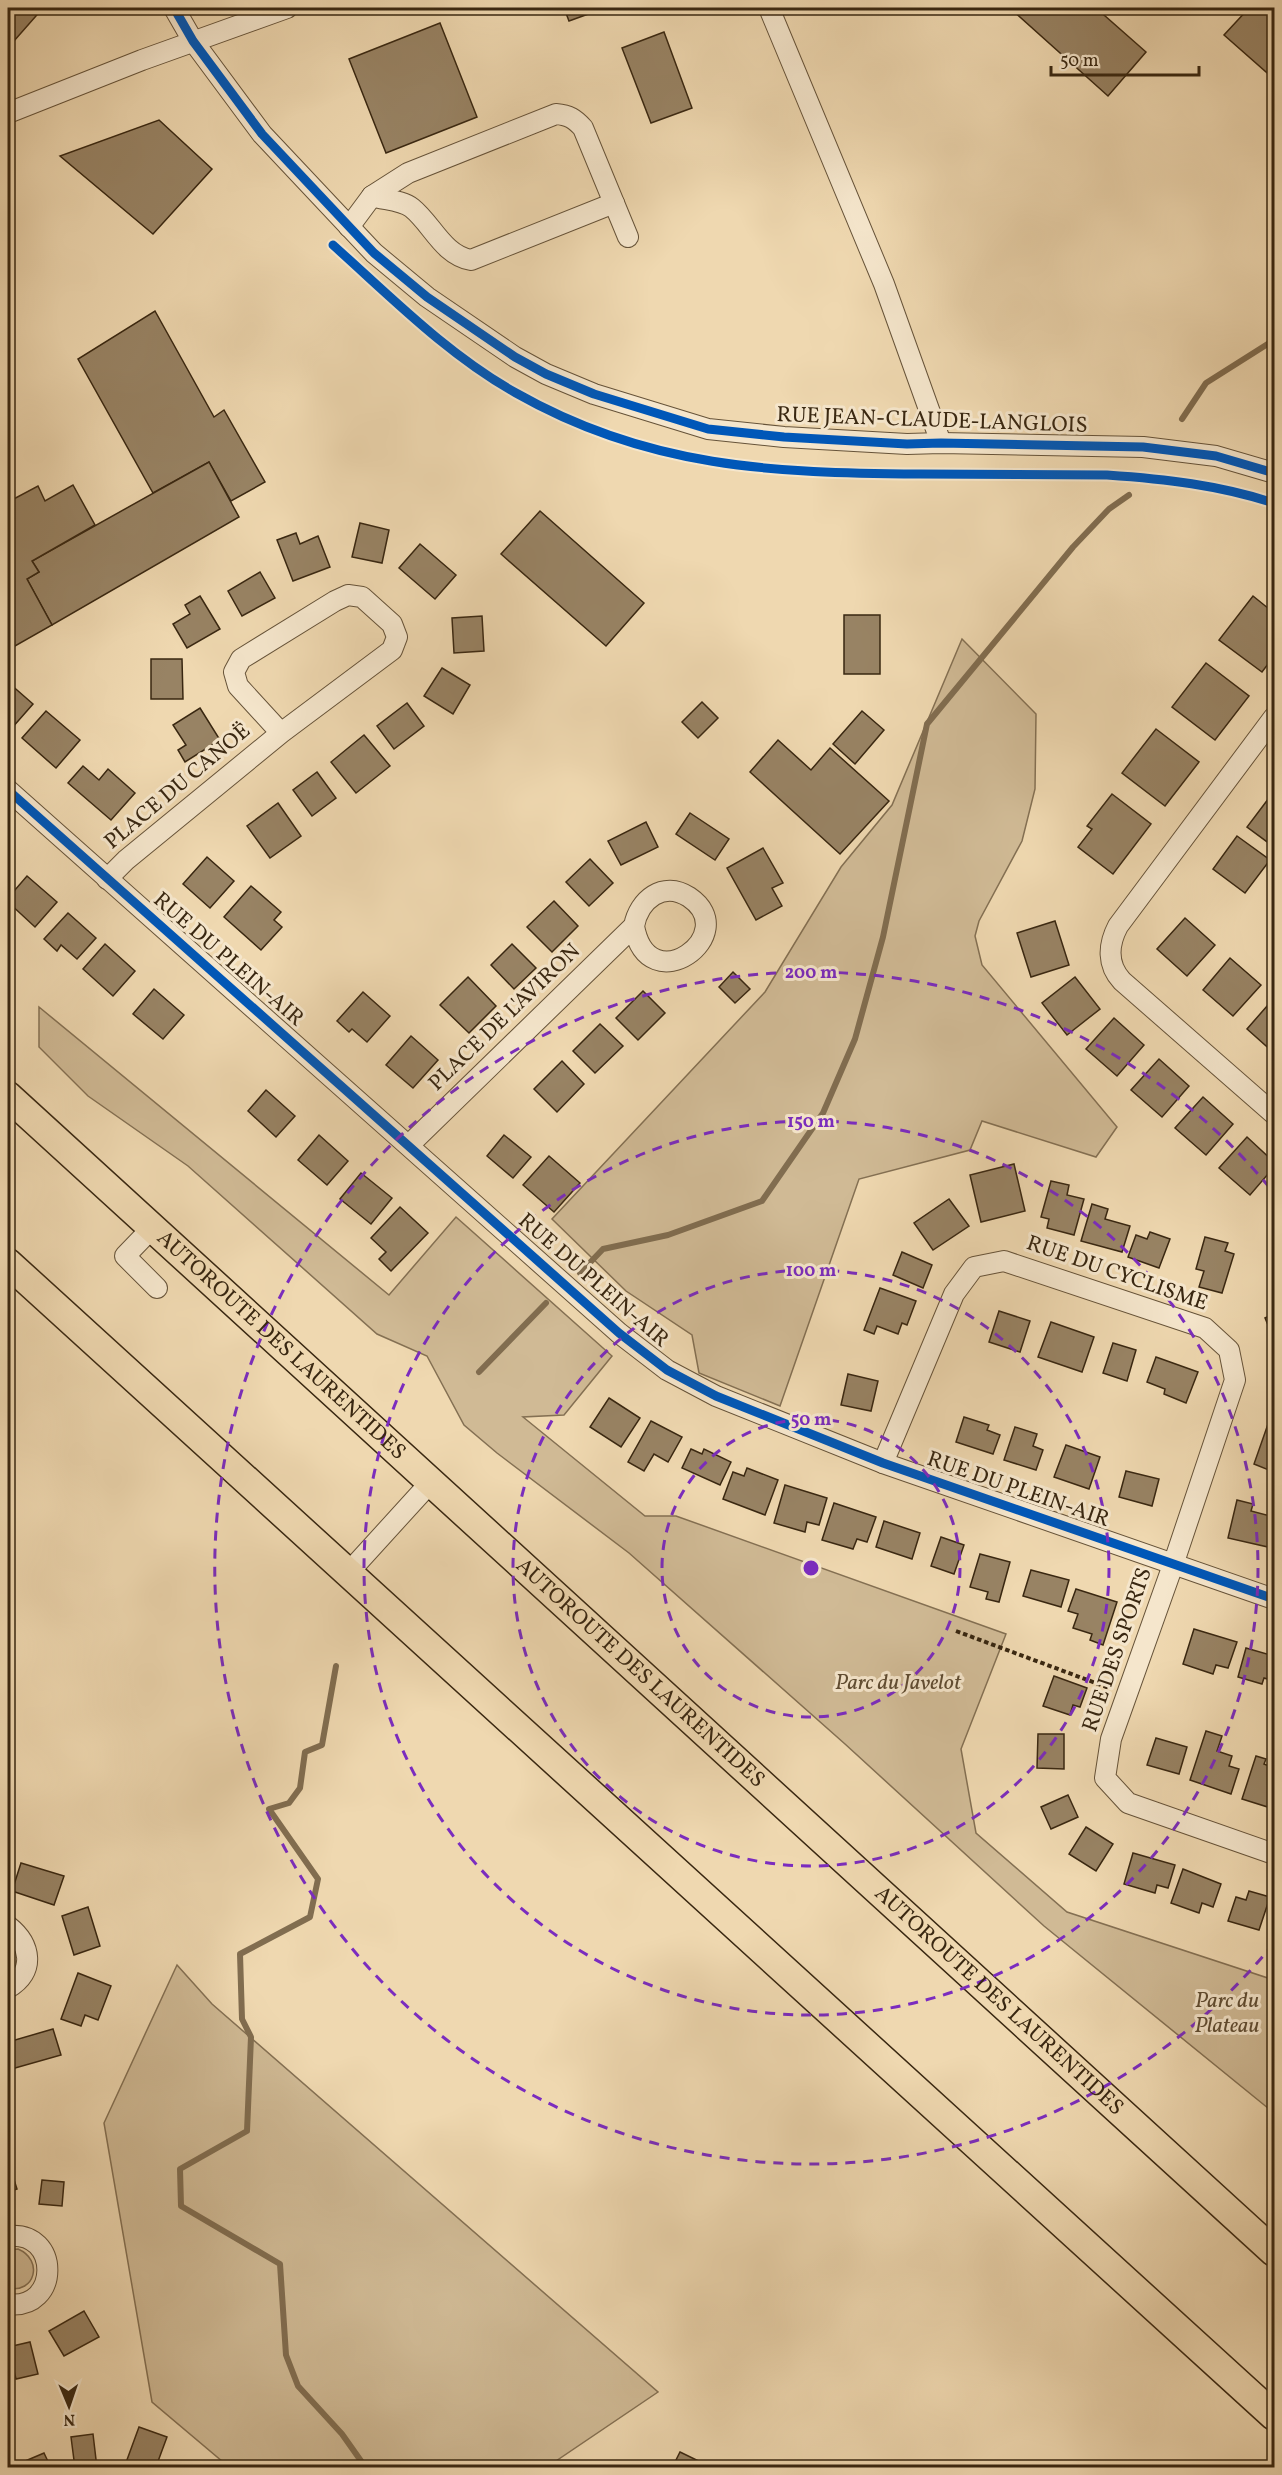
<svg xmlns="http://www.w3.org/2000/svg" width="1282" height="2475" font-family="Vollkorn,serif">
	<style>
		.green { fill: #d0ba95; stroke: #847053; stroke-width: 1.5 }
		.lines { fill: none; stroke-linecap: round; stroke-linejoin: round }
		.stream { stroke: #816d50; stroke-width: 6 }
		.building { fill: #988364; stroke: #392711; stroke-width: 1.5 }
		.minor-casing { stroke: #665339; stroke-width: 22 }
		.highway-casing { stroke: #392711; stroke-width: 31 }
		.path { stroke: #392711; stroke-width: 4; stroke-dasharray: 4.5 3; stroke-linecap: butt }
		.minor { stroke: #f5e6cc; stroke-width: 20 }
		.highway { stroke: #efd8b0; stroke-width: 28 }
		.cycleway-casing { stroke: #f5e6cc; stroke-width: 13 }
		.cycleway { stroke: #0057b8; stroke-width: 9 }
		.ring { fill: none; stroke: #7b2cbf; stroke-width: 3; stroke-dasharray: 10 8 }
		.labels { text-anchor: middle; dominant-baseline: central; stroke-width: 6; stroke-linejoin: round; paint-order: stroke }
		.street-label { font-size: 22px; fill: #392711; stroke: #f5e6cc }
		.park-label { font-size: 22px; font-style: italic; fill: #5f4c32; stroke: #f5e6cc }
		.centre { fill: #7b2cbf; stroke: #f5e6cc; stroke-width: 3 }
		.ring-label { font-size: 18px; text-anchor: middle; font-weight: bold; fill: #7b2cbf; stroke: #f5e6cc; stroke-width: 6; stroke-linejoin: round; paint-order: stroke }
	</style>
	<rect width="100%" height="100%" fill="#efd8b0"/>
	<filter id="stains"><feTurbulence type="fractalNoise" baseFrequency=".00333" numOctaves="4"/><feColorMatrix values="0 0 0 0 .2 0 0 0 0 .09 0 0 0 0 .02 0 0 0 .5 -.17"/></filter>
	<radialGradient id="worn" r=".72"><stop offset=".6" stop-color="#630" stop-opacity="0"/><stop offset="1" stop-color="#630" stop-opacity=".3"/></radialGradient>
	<!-- green -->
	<g class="green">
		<path d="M962,639l74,75 -1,75 -13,52 -43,80 -4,15 7,29 135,162 -21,30 -114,-36 -12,29 -111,29 -79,227 -81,-33 -7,-38 -66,-44 -74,-72 213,-227 76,-125 51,-62z"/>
		<path d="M39,1007l350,288 67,-78 156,139 -48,59 -41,2 122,99h31l330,118 -45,115 15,84 91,79 207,68v133l-230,-187 -199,-182 -216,-191 -132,-100 -33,-28 -37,-69 -50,-22 -189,-168 -100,-70 -49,-49z"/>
		<path d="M177,1965l35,39 446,388 -111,75h-318l-77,-65 -48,-279z"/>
		<path d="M18,2249c26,11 17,45 -10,39v-38z"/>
	</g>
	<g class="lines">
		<!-- stream -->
		<g class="stream">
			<path d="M1182,419l24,-36 68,-43"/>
			<path d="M580,1273l23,-24 65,-14 94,-34 61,-88 32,-74 28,-102 44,-213 146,-177 36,-38 20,-14"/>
			<path d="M479,1372l67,-69"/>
			<path d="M336,1666l-14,79 -17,7 -5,36 -11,15 -20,6 49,70 -8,38 -70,37 2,65 9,18 -4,94 -67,38 1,37 99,58 6,91 12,31 44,48 24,34"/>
		</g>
	</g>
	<!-- building -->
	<g class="building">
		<path d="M14,8h29l-29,33 -6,-5v-21z"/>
		<path d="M564,8h41l-36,13z"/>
		<path d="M1010,8h86l50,44 -38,44z"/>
		<path d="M1249,8h25v71l-50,-44z"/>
		<path d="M440,23l37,94 -91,36 -37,-94z"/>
		<path d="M664,32l28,76 -41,15 -29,-75z"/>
		<path d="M159,120l53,49 -59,65 -93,-78z"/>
		<path d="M155,311l59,106 10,-7 41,72 -34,19 -22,-39 -56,31 -75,-134z"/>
		<path d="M209,462l30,55 -187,108 -25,-46 12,-7 -7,-11z"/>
		<path d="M73,485l22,40 -63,36 7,11 -12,7 25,46 -44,25v-148l30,-16 7,15z"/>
		<path d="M540,511l104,92 -38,43 -105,-92z"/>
		<path d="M360,523l29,7 -7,33 -30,-6z"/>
		<path d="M296,533l4,11 18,-8 12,31 -37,14 -16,-41z"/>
		<path d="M420,544l36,31 -21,24 -36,-31z"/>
		<path d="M260,572l15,26 -33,18 -14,-25z"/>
		<path d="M200,596l20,33 -33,19 -14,-24 17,-10 -5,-9z"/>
		<path d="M1253,596l21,17v43l-12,16 -43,-32z"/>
		<rect x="844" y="615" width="36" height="59"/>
		<path d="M482,616l2,35 -30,2 -2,-35z"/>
		<path d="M151,659h31l1,40h-32z"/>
		<path d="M1206,663l43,33 -34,44 -43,-33z"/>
		<path d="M442,668l28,17 -17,29 -29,-18z"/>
		<path d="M9,683l24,21 -21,24 -4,-4z"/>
		<path d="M702,702l16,16 -20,20 -16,-16z"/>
		<path d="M407,703l17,23 -30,23 -17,-23z"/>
		<path d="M200,708l20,32 -35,22 -7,-12 8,-5 -13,-20z"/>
		<path d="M46,711l34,29 -24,28 -34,-30z"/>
		<path d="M862,711l22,19 -29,34 -22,-20z"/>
		<path d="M1156,729l43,33 -34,44 -43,-33z"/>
		<path d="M364,735l26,31 -34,27 -25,-31z"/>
		<path d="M778,740l33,30 19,-22 59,53 -49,53 -90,-82z"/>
		<path d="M83,766l16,14 9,-11 27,24 -24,27 -43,-37z"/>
		<path d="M317,772l19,26 -24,18 -19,-26z"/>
		<path d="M1112,794l39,30 -38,50 -35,-27 14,-18 -5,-3z"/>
		<path d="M1272,794l2,2v51l-27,-20z"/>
		<path d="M278,803l23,33 -31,22 -23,-32z"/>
		<path d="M690,813l39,26 -14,21 -39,-26z"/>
		<path d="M646,822l12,25 -37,18 -13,-24z"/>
		<path d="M1237,836l33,24 -25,33 -32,-24z"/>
		<path d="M763,848l20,35 -11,5 10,18 -26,14 -29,-52z"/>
		<path d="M207,857l27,24 -24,27 -27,-24z"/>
		<path d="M590,859l23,24 -24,23 -23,-24z"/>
		<path d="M27,876l30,26 -22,25 -27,-25v-4z"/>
		<path d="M251,886l30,26 -7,8 8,7 -21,23 -37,-33z"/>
		<path d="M554,901l24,25 -26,26 -25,-25z"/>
		<path d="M68,913l28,25 -19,21 -16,-14 -4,6 -13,-12z"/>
		<path d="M1185,918l30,27 -28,31 -30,-27z"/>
		<path d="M1055,921l14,44 -38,12 -14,-44z"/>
		<path d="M105,944l30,27 -22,25 -30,-27z"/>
		<path d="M512,944l24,24 -22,21 -23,-24z"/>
		<path d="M1230,958l31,27 -28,31 -30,-26z"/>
		<path d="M733,972l17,17 -15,14 -16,-16z"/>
		<path d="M468,977l28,29 -27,27 -29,-28z"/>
		<path d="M1075,977l25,32 -33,26 -25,-32z"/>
		<path d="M154,989l30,26 -21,24 -30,-25z"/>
		<path d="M643,991l22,22 -27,27 -22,-22z"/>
		<path d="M363,992l27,24 -23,26 -15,-13 -3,3 -12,-11z"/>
		<path d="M1274,998v55l-27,-24z"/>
		<path d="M1114,1018l30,27 -27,31 -31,-27z"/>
		<path d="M600,1024l23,22 -28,27 -22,-22z"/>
		<path d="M411,1036l27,24 -25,28 -27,-23z"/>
		<path d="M1159,1059l30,27 -27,31 -31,-27z"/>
		<path d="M562,1061l22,23 -27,28 -23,-23z"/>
		<path d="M266,1090l29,26 -19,21 -28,-26z"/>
		<path d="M1203,1097l30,27 -27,31 -31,-27z"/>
		<path d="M319,1135l29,26 -21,24 -29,-25z"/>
		<path d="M504,1135l27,22 -18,21 -26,-22z"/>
		<path d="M1247,1137l27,25v5l-24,28 -31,-27z"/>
		<path d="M549,1156l31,27 -26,29 -31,-27z"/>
		<path d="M1014,1164l11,47 -44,11 -11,-47z"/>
		<path d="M361,1173l31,25 -21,26 -31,-25z"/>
		<path d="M1051,1181l18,4 -2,10 17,4 -10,36 -27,-7 2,-9 -8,-2z"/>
		<path d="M949,1199l20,27 -36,24 -19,-27z"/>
		<path d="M1092,1204l16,5 -3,10 25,7 -8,26 -41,-11z"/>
		<path d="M400,1207l28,26 -37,38 -12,-12 7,-7 -15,-14z"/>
		<path d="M1150,1232l20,7 -11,29 -31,-11 8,-22 11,4z"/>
		<path d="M1205,1237l23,6 -3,8 9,3 -12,39 -23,-6 5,-16 -8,-2z"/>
		<path d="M902,1252l30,13 -9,23 -30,-13z"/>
		<path d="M880,1288l36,13 -9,24 -5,-2 -4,11 -21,-8 -3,8 -10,-4z"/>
		<path d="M999,1311l31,10 -10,31 -31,-10z"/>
		<path d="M1274,1314v25l-9,-21z"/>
		<path d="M1051,1322l43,15 -12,35 -44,-15z"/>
		<path d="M1113,1343l23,7 -9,31 -24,-8z"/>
		<path d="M1156,1357l42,15 -12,31 -22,-9 1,-5 -18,-7z"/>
		<path d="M848,1374l30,7 -7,30 -30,-6z"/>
		<path d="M609,1398l31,20 -19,29 -31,-20z"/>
		<path d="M964,1417l25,8 -2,5 13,5 -7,19 -37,-12z"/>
		<path d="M651,1421l31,16 -14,25 -14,-8 -10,17 -16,-9z"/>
		<path d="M1268,1424l6,3v45l-20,-8z"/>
		<path d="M1015,1427l22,7 -4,12 10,4 -7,20 -32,-10z"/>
		<path d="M1066,1445l34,12 -11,32 -35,-12z"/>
		<path d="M691,1449l11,5 2,-5 27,13 -11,23 -38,-17z"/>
		<path d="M747,1468l31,12 -13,35 -42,-16 10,-27 11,4z"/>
		<path d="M1126,1471l33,8 -7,27 -33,-9z"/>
		<path d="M785,1485l42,13 -8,27 -12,-3 -2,10 -31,-9z"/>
		<path d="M1237,1500l16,4 -2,7 23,6 -6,30 -40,-9z"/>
		<path d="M834,1503l42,14 -9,25 -10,-3 -4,10 -31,-9z"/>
		<path d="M884,1521l36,12 -8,26 -36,-12z"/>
		<path d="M941,1537l23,8 -10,29 -23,-8z"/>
		<path d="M980,1554l30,8 -11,40 -13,-3 2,-7 -18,-5z"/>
		<path d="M1031,1570l38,10 -8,27 -38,-11z"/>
		<path d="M1076,1589l41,13 -14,43 -13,-5 2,-6 -19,-6 5,-14 -10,-3z"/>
		<path d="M1194,1629l43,13 -9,26 -12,-3 -3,9 -30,-10z"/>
		<path d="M1246,1648l28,8v25l-10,-3 -2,6 -24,-7z"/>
		<path d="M1054,1676l33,12 -7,19 -7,-2 -3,10 -27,-9z"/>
		<path d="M1206,1731l16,5 -5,15 15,5 -3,10 10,3 -8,25 -41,-14z"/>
		<path d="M1038,1734h26v35l-27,-1z"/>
		<path d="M1156,1738l31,9 -8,27 -32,-9z"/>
		<path d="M1256,1756l10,3 -2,5 10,4v41l-32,-10z"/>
		<path d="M1068,1795l10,22 -27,12 -10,-22z"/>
		<path d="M1086,1827l27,17 -17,27 -27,-17z"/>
		<path d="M1133,1853l42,12 -7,23 -11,-3 -2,8 -31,-9z"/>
		<path d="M21,1863l43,13 -10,29 -42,-14z"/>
		<path d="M1183,1869l38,15 -8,23 -11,-4 -3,10 -28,-10z"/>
		<path d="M1249,1891l21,6 -11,33 -31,-9 8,-24 10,3z"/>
		<path d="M88,1907l12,39 -26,9 -12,-39z"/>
		<path d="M1274,1912v22l-6,-2z"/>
		<path d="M78,1973l33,13 -13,34 -13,-5 -4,11 -20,-7z"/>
		<path d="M53,2029l8,26 -53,15v-28z"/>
		<path d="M8,2161l9,28 -9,3z"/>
		<path d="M42,2180l22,2 -2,24 -23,-2z"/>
		<path d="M84,2311l15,26 -35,19 -15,-25z"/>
		<path d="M30,2342l8,32 -22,5 -8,-32z"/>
		<path d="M139,2427l28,10 -10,27 -10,-3 -2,7h-21z"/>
		<path d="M93,2434l4,34h-22l-4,-31z"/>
		<path d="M680,2452l25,12 -2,4h-31z"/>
		<path d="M44,2453l7,15h-25l-3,-6z"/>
	</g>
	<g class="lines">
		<!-- minor casing -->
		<g class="minor-casing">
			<g id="minor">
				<path d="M174,8l19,33 69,93 112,119 53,44 88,60 31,17 48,20 114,35 76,8 123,7 34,-1 202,4 73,9 58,17"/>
				<path d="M769,8l115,276 57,159"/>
				<path d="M8,113l134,-53 145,-52"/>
				<path d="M372,196c12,4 30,4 40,12 20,16 31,47 59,52l143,-57"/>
				<path d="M349,227l23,-31 36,-23 148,-59c13,1 19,5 27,14l45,109"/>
				<path d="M1274,717l-156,209c-10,19 -11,39 4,55l152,133"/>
				<path d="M8,790l611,543 48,37 49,26 167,67 391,136"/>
				<path d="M107,879l19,-19 155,-127 111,-83 5,-13 -5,-13 -30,-27 -14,-2 -13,6 -94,58 -7,13 4,14 43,47"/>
				<path d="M409,1145l225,-219c5,-26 29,-46 55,-29 55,37 -41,107 -55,29"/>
				<path d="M152,1228l-27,28 32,32"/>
				<path d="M883,1463l71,-169 20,-27 30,-6 201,67 24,22 6,30 -62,185 -62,174 -6,39 23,25 146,51"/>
				<path d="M349,1572l81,-89"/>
				<path d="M8,1926c23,18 28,46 0,62"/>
				<path d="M8,2236c53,-6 52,75 0,68"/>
			</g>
		</g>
		<!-- highway casing -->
		<g class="highway-casing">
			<g id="highway">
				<path id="s1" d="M8,1096l1266,1156"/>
				<path d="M8,1263l1266,1153"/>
			</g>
		</g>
		<!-- path -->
		<path class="path" d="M956,1631l153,57"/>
		<!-- minor -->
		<use href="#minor" class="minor"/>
		<!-- highway -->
		<use href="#highway" class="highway"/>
		<!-- cycleway casing -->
		<g class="cycleway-casing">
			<g id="cycleway">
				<path d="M174,8l19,33 69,93 112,119 53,44 88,60 31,17 48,20 114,35 76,8 123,7 34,-1 202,4 73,9 58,17"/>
				<path d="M333,245c58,52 115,110 183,148 132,75 257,80 404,81 63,0 125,1 187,1 58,4 112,10 167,28"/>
				<path d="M8,790l611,543 48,37 49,26 167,67 391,136"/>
			</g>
		</g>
		<!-- cycleway -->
		<use href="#cycleway" class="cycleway"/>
	</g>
	<!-- distance rings -->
	<g class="ring">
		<circle cx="811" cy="1568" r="149"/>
		<circle cx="811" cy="1568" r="298"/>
		<circle cx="811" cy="1568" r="447"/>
		<path d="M1274 1943A596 596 0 1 1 1274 1193"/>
	</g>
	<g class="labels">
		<!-- street labels -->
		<g class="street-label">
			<text transform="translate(932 421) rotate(2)">RUE JEAN-CLAUDE-LANGLOIS</text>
			<text transform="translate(178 787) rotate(-40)">PLACE DU CANOË</text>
			<text transform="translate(228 960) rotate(41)">RUE DU PLEIN-AIR</text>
			<text transform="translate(505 1018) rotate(-44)">PLACE DE L'AVIRON</text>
			<text transform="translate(1117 1274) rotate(19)">RUE DU CYCLISME</text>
			<text transform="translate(593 1281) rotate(41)">RUE DU PLEIN-AIR</text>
			<text stroke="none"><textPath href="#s1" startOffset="370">AUTOROUTE DES LAURENTIDES</textPath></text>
			<text transform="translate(1018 1490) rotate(19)">RUE DU PLEIN-AIR</text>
			<text transform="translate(1118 1650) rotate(-71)">RUE DES SPORTS</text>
			<text stroke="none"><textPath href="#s1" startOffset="856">AUTOROUTE DES LAURENTIDES</textPath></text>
			<text stroke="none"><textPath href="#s1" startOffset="1342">AUTOROUTE DES LAURENTIDES</textPath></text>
		</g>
		<!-- park labels -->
		<g class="park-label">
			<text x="898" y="1683">Parc du Javelot</text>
			<text x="1227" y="2001">Parc du<tspan x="1227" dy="25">Plateau</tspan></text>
		</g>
	</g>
	<circle cx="811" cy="1568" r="9" class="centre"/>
	<g class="ring-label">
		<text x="811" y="978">200 m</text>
		<text x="811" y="1127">150 m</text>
		<text x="811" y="1276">100 m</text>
		<text x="811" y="1425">50 m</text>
	</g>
	<!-- margin -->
	<rect width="1282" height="2475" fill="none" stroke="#efd8b0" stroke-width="30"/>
	<rect x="9" y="9" width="1264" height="2457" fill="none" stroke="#392711" stroke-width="3"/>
	<rect x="15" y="15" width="1252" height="2445" fill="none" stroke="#392711" stroke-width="1.5"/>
	<!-- north arrow -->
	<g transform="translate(69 2406) rotate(178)" stroke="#f5e6cc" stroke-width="4.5" paint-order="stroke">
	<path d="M0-4.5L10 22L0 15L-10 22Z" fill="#392711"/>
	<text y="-9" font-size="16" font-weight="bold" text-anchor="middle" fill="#392711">N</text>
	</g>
	<!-- scale -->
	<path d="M1051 66v9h148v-9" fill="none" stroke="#392711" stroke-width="3"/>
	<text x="1060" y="66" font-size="18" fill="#392711" stroke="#f5e6cc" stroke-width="4.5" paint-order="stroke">50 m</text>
	<rect width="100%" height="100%" filter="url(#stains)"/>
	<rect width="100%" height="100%" fill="url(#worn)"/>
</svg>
